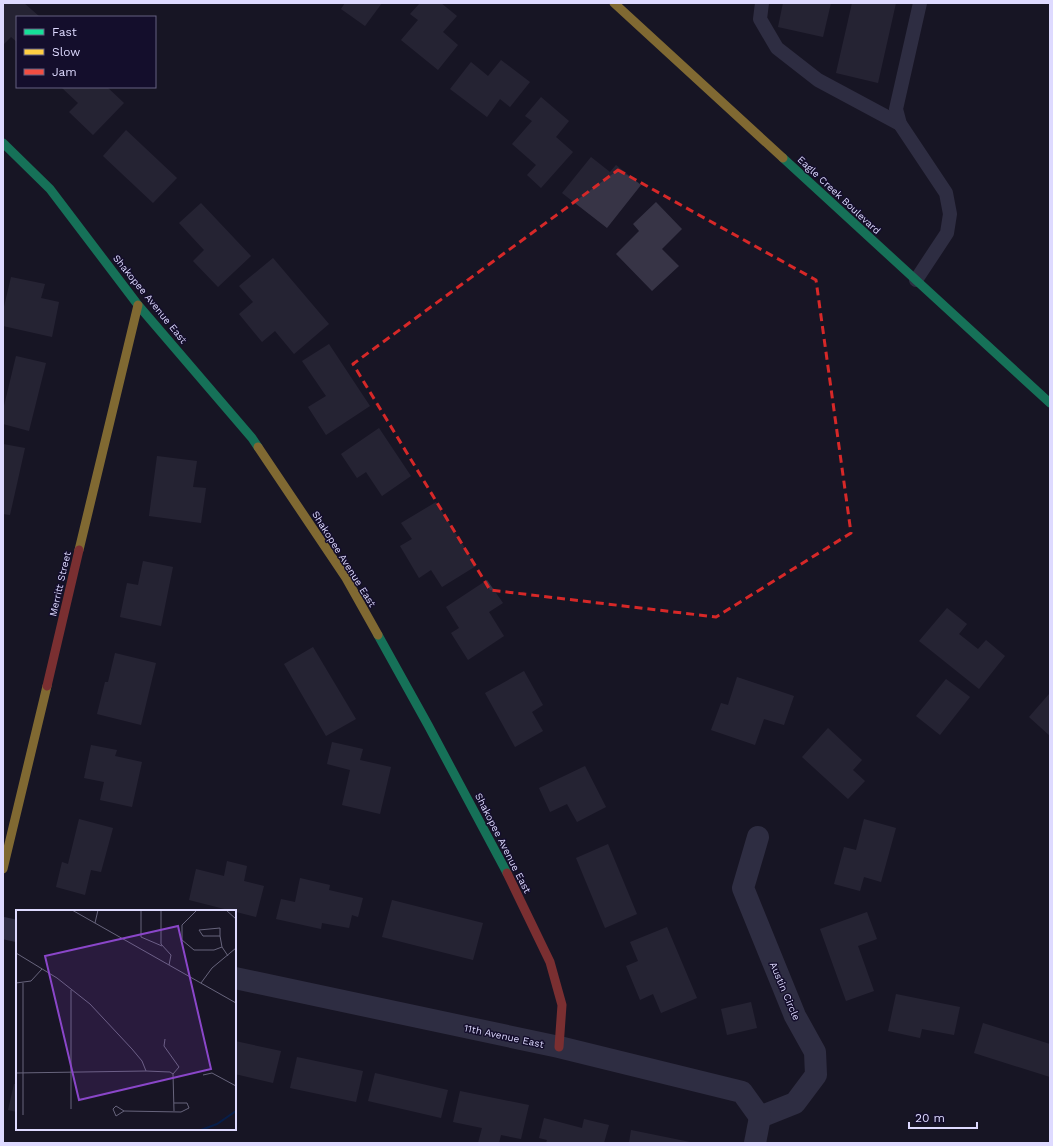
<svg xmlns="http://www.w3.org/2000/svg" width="1053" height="1146" font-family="'Work Sans',sans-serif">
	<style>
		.building { fill: #373446 }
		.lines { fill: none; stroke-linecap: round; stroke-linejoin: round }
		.lane { stroke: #4b4a66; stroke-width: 14 }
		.street { stroke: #4b4a66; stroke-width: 22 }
		.fast { stroke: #16e098; stroke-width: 9 }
		.slow { stroke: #ffcf43; stroke-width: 9 }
		.jam { stroke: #f24e42; stroke-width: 9 }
		.marked { fill: none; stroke: #d62828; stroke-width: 3; stroke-dasharray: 8 5; stroke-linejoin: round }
		.labels { text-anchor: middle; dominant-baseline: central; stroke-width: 3; stroke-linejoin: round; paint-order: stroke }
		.street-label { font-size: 10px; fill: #dedaff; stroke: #140e2c }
		.inset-river { fill: none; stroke: #071e4a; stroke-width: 2 }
		.inset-road { fill: none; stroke: #67647c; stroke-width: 1 }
		.view { fill: #8a46c9; fill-opacity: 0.15; stroke: #8a46c9; stroke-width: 2 }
		.inset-edge { fill: none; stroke: #dedaff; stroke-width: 2 }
	</style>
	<rect width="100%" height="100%" fill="#181525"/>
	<!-- building -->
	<g class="building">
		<path d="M3,3h21l16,14h-23v25l-6,-5 -7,7 -1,-1z"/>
		<path d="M345,3h37l-17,23 -24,-17z"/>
		<path d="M420,3h21l16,13 -14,16 15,13 -20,25 -37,-30 17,-20 -8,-6z"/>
		<path d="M783,3h48l-8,34 -45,-10z"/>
		<path d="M852,3h44l-18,80 -42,-10z"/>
		<path d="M501,60l29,22 -20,25 -10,-8 -13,18 -37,-28 21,-27 17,14z"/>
		<path d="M61,87h46l17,16 -31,32 -24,-23 9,-9z"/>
		<path d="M541,97l28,24 -13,16 17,15 -32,36 -14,-13 9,-10 -24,-21 20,-23 -7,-5z"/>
		<path d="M126,130l51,48 -24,25 -50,-47z"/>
		<path d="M591,157l19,15 6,-7 25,20 -34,43 -45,-35z"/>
		<path d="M656,202l26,27 -20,20 17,17 -27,25 -36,-37 23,-23 -6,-7z"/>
		<path d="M201,203l50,53 -33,31 -25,-26 11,-11 -25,-27z"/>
		<path d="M273,258l56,66 -35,30 -19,-23 -13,11 -23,-28 14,-12 -14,-16z"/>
		<path d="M11,277l34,7 -4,14 18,4 -7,35 -49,-11v-15z"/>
		<path d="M329,344l41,62 -44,29 -18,-28 18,-11 -24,-35z"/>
		<path d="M16,356l30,7 -17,68 -26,-7v-14z"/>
		<path d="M379,428l32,48 -29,20 -16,-24 -9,6 -16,-24z"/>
		<path d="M3,444l22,4 -15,67 -7,-1z"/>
		<path d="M157,456l40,5 -4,26 13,1 -5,35 -52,-7z"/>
		<path d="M436,502l40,64 -34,21 -11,-17 -12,8 -19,-32 12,-7 -11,-16z"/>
		<path d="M143,561l30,6 -12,59 -41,-9 7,-34 11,2z"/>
		<path d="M487,580l16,23 -14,9 15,24 -36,24 -17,-27 8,-5 -13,-21z"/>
		<path d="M947,608l20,16 -8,10 19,15 8,-9 19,16 -26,33 -60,-48z"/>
		<path d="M313,647l43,72 -30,17 -42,-72z"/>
		<path d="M115,653l41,10 -15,62 -44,-11 8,-32h3z"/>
		<path d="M524,671l19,34 -11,7 11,19 -28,16 -30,-54z"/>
		<path d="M737,677l57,19 -10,29 -20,-6 -9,26 -44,-15 10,-27 7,2z"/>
		<path d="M946,679l24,18 -30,38 -24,-19z"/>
		<path d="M1049,694l1,1v41l-21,-19z"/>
		<path d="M828,728l34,32 -9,10 12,11 -17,18 -46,-42z"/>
		<path d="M332,742l31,7 -3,11 31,7 -11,47 -38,-9 8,-35 -23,-6z"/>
		<path d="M91,745l26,5 -2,6 27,6 -10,45 -32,-7 4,-18 -20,-4z"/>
		<path d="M585,766l21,41 -29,15 -10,-18 -17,8 -11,-24z"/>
		<path d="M79,819l34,9 -12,44 -10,-2 -6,25 -29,-8 6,-25 6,2z"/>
		<path d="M864,819l32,9 -15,54 -17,-5 -4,14 -26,-7 10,-37 12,3z"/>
		<path d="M608,844l29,70 -32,14 -29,-70z"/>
		<path d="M227,861l20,5 -3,15 20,5 -8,31 -67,-17 7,-31 28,7z"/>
		<path d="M300,878l30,7 -1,5 34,8 -5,19 -6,-2 -3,13 -27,-5 -1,6 -45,-10 5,-20 14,3z"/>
		<path d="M392,900l91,23 -10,37 -91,-23z"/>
		<path d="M867,912l10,27 -19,7 16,45 -28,10 -26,-72z"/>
		<path d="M667,927l30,71 -36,15 -8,-19 -13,6 -14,-34 12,-5 -8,-19z"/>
		<path d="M896,994l64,13 -6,28 -32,-6 -2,9 -32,-7z"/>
		<path d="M751,1002l6,26 -30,7 -6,-26z"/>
		<path d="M983,1023l67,21v33l-76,-24z"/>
		<path d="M235,1041l46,10 -8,32 -38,-9z"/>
		<path d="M297,1057l66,14 -7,31 -66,-14z"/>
		<path d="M375,1073l73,17 -7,28 -73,-17z"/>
		<path d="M14,1084h3v28l-9,-2z"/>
		<path d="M460,1091l69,14 -8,34 -20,-4 -2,8h-21l4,-15 -29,-6z"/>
		<path d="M544,1118l38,10 2,-9 25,6 -5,18h-58l1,-3 -8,-2z"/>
		<path d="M631,1130l59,12v1h-61z"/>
	</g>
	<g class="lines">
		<!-- lane -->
		<g class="lane">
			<path d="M762,3l-2,16 17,29 41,32 82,44"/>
			<path d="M916,280l31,-47 3,-19 -4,-21 -46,-69 -4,-15 24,-106"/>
		</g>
		<!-- street -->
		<g class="street">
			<path d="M758,837l-15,51 52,128 20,36 1,23 -21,28 -35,14"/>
			<path d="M3,928l14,3"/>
			<path d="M235,978l324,69 183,45 18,25"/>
			<path d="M755,1143l5,-26"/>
		</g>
		<!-- fast -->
		<g class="fast">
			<path d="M3,143l47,46 88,116 114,133 6,9"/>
			<path d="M783,158l267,245"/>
			<path d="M378,635l50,90 79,148"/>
		</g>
		<!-- slow -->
		<g class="slow">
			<path d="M614,3l169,155"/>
			<path d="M258,447l88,131 32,57"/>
			<path d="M79,550l59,-245"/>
			<path d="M3,869l44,-183"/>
		</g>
		<!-- jam -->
		<g class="jam">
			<path d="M47,686l32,-136"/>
			<path d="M507,873l43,89 12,43 -3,42"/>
		</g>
	</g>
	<!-- marked area -->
	<path d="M0 0H1053V1146H0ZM618,170l198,110 35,253 -135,84 -226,-27 -137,-226z" fill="#181525" fill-opacity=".55" fill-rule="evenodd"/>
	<path class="marked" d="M618,170l198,110 35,253 -135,84 -226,-27 -137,-226z"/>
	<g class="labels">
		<!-- street labels -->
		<g class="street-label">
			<text transform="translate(839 195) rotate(43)">Eagle Creek Boulevard</text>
			<text transform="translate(150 299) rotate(51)">Shakopee Avenue East</text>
			<text transform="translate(344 559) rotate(58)">Shakopee Avenue East</text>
			<text transform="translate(60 584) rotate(-77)">Merritt Street</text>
			<text transform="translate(503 843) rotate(63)">Shakopee Avenue East</text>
			<text transform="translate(785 991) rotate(67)">Austin Circle</text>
			<text transform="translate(504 1036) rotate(12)">11th Avenue East</text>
		</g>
	</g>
	<!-- overview -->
	<g transform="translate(16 910)">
		<rect width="220" height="220" fill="#181525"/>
		<path class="inset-river" d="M185,220l16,-6 19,-13"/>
		<path class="inset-road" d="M56,0l164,93M125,0v27l21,9M145,0v34l10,11 -2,10M181,0l-15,15v15l12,10h20l8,-3M210,0l10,9M79,13l3,-13M204,26v-8l-21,2 4,6h17l2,11 6,9M0,43l41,25 33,26 42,45 10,12 4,10M0,73l15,-2 11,-12M7,73v132M185,73l11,-15 24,-20M149,129l-1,7 15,21 -6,7M0,163l130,-2 24,1 3,2M157,164l1,37M187,165l9,-2 24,13M55,199v-119M108,201l-8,5 -3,-7 3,-3 8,5 57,1 8,-4 -2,-5h-13"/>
		<path class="view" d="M162,16l33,143 -132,31 -34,-144z"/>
		<rect width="220" height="220" class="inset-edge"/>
	</g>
	<!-- border -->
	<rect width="1053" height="1146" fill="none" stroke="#dedaff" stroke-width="8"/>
	<!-- legend -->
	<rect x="16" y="16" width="140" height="72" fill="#140e2c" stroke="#656080"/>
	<rect x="24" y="29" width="20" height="6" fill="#16e098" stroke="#656080"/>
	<text x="52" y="36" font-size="12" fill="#dedaff">Fast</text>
	<rect x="24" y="49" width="20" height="6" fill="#ffcf43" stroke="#656080"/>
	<text x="52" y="56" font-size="12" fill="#dedaff">Slow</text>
	<rect x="24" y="69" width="20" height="6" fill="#f24e42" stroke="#656080"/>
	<text x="52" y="76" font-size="12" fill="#dedaff">Jam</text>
	<!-- scale -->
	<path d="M909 1122v6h68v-6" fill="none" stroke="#dedaff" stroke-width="2"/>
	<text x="915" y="1122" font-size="12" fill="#dedaff" stroke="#140e2c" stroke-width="3" paint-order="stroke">20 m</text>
</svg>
